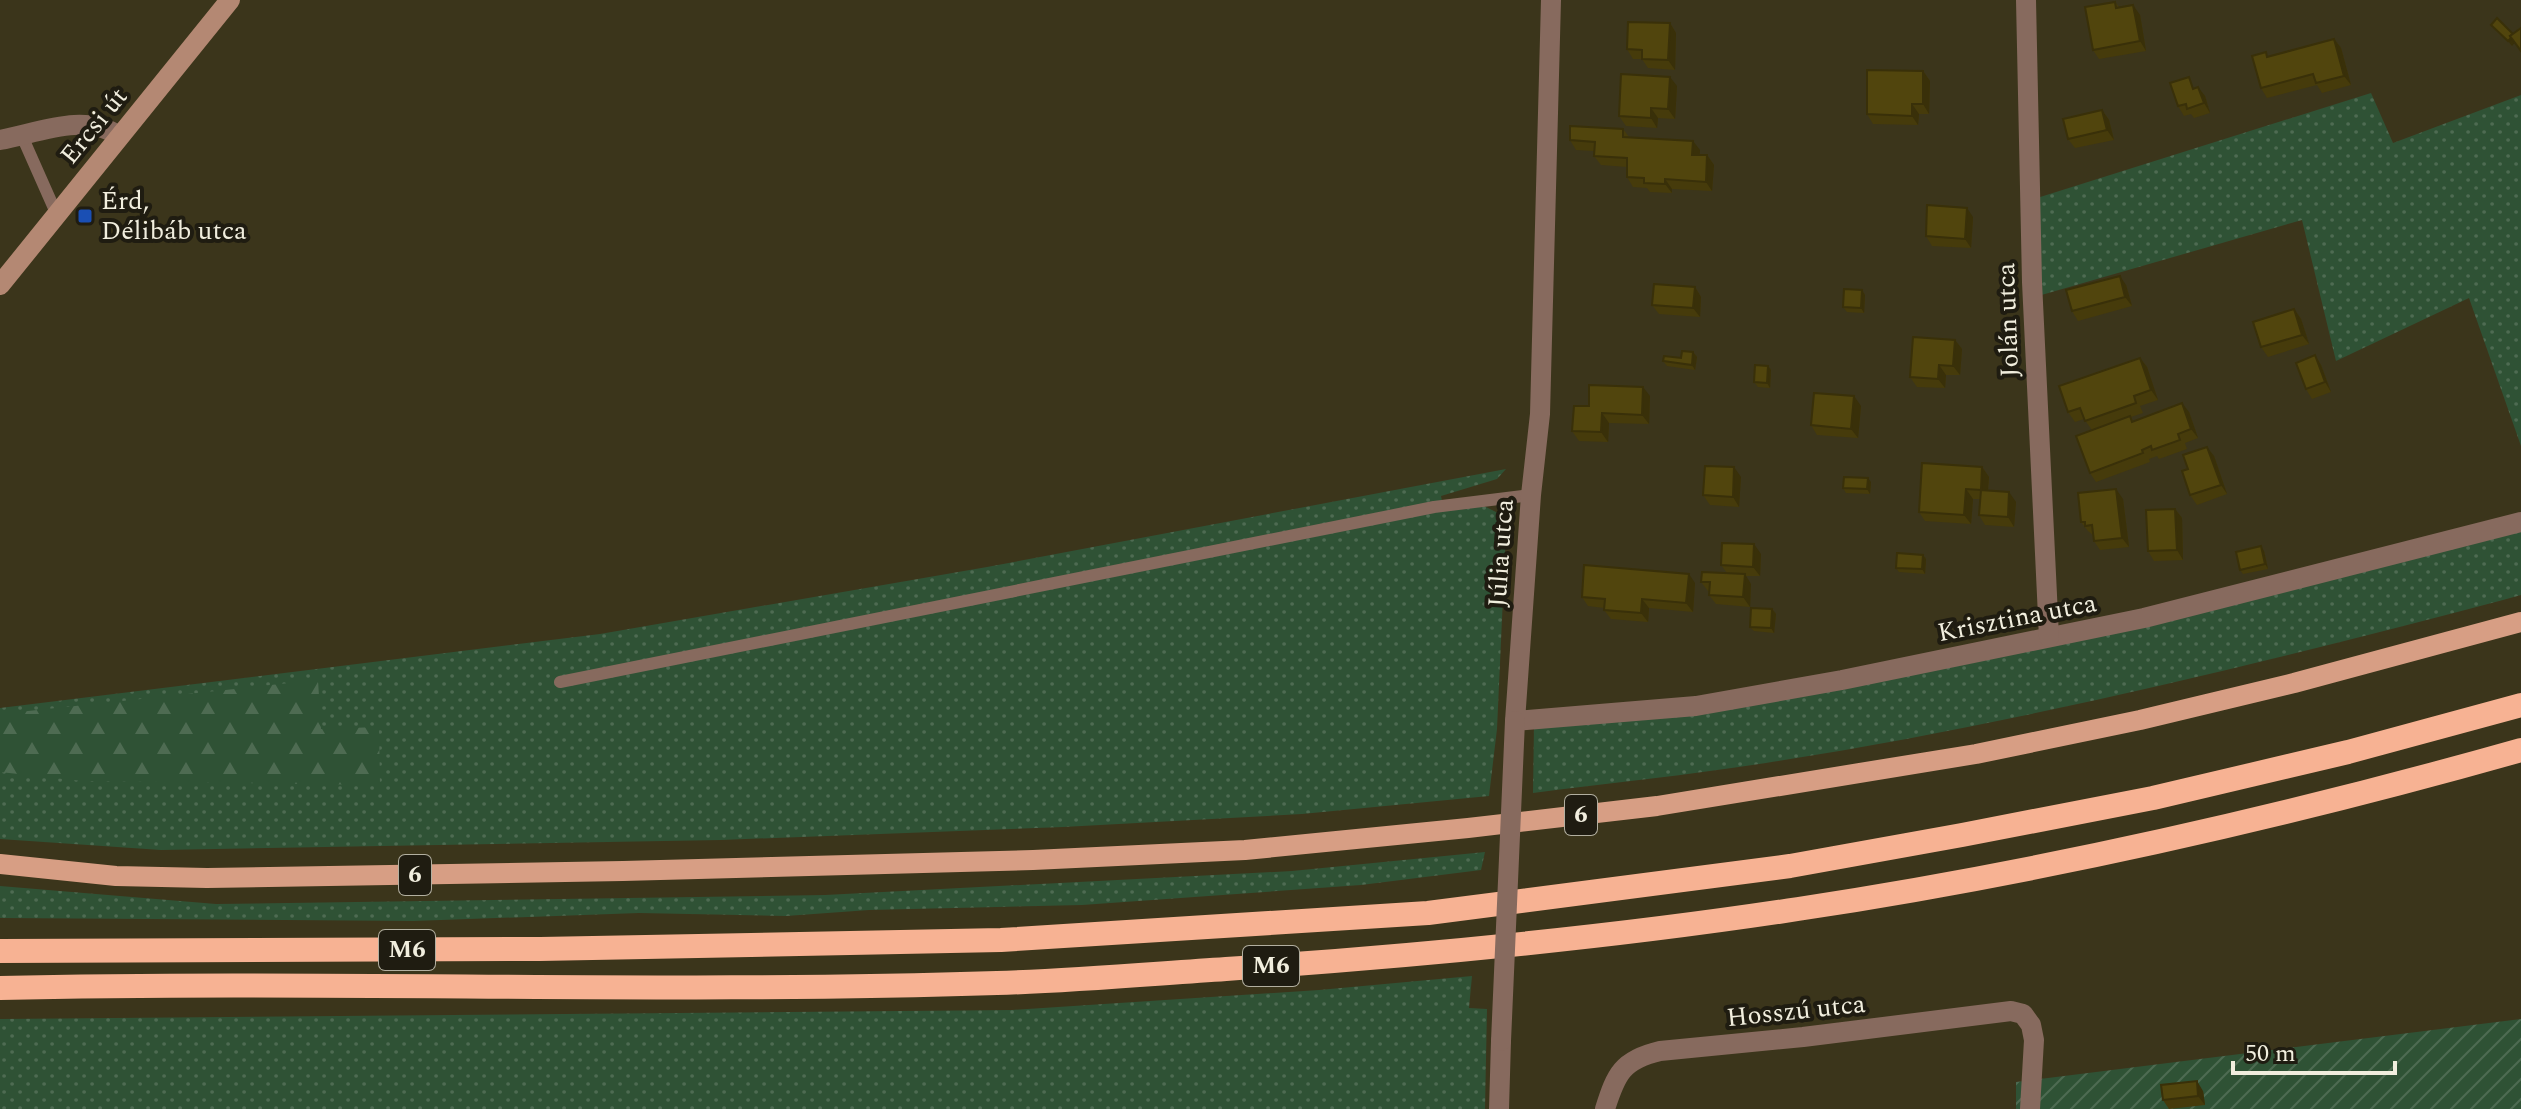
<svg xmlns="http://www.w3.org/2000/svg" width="2521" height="1109" font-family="Spectral,serif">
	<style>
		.grass { fill: url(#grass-dots) }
		.forest { fill: url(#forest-firs) }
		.garden { fill: url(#garden-furrows) }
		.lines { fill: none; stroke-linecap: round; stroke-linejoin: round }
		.lane { stroke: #876a5e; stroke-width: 12 }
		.street { stroke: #876a5e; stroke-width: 20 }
		.secondary { stroke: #b48873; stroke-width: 20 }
		.primary { stroke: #d79e84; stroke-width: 20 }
		.highway { stroke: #f7b293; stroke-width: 24 }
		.street-bridge { stroke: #876a5e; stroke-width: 20 }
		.wall { fill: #463b0b }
		.shaded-wall { fill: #393009 }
		.building { fill: #51450d; stroke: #393009; stroke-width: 2 }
		.transit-dot { fill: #1a4fb4; stroke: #1f1c11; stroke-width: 3 }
		.labels { text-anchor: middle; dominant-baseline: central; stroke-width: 8; stroke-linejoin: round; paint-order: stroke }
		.shield { fill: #1f1c11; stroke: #b2afa0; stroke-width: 2 }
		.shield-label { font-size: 24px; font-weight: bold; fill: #f1eede }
		.street-label { font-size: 26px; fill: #f1eede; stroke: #1f1c11 }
		.poi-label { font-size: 26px; fill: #f1eede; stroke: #1f1c11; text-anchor: start }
	</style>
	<defs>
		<pattern id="grass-dots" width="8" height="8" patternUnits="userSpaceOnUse" patternTransform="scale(2)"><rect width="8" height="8" fill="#2f5235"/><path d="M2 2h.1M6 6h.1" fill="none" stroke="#4e6b52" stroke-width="1.8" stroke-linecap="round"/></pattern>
		<pattern id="forest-firs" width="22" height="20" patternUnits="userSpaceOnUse" patternTransform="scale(2)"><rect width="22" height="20" fill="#2f5235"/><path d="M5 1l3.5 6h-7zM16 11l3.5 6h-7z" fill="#4e6b52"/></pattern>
		<pattern id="garden-furrows" width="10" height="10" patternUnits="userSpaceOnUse" patternTransform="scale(2)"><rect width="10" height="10" fill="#2f5235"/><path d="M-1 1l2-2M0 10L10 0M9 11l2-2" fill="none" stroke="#4e6b52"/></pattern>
	</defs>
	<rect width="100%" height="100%" fill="#3b351b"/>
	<!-- grass -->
	<g class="grass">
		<path d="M2371,93l22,50 128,-48v351l-52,-148 -133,63 -34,-141 -264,76 -1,-98z"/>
		<path d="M1506,469l-9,10 -56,17 3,14 40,-4 14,7 8,18 -9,198 -8,67 -187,18 -239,13 -342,13 -560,10 -161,-11v-131l600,-74 387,-67z"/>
		<path d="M2521,522v73l-18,5c-243,64 -488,124 -737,163 -77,12 -156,20 -233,30l1,-67 235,-32z"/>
		<path d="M1485,852l-4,18 -120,15 -279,20 -213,5 -83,6 -147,-3 -226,8 -413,-3v-32l216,18 609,-9 467,-24z"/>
		<path d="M1472,976l-3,32 18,1 -2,100h-1485v-90l1012,-9 307,-20z"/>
	</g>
	<!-- forest -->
	<path class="forest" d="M318,680l3,49 58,-2 1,58 -298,-4 -82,-9v-58z"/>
	<!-- garden -->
	<path class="garden" d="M2521,1019v90h-505v-27z"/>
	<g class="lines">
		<!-- lane -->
		<g class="lane">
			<path d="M22,136l35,79"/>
			<path d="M560,682l874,-175 97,-12"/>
		</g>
		<!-- street -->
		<g class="street">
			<path d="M1551,0l-11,414 -9,81 -16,226 181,-15 146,-26 302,-62 377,-96"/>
			<path d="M2026,0l6,282 17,355"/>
			<path d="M0,140c38,-7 84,-28 119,-4"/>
			<path d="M1499,1109l2,-68"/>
			<path d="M1605,1109c11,-35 17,-49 55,-58l143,-14 208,-26 12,3 8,11 3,15 -4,69"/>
		</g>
		<!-- secondary -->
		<path class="secondary" d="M0,285l230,-285"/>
		<!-- primary -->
		<path class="primary" d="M0,864l116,12 91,2 416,-7 410,-11 212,-10 223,-22 189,-22 319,-52 164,-34 154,-37 227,-61"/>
		<!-- highway -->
		<g class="highway">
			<path d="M0,951l540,-2 461,-9 427,-27 362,-47 172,-31 191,-37 195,-46 173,-47"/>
			<path d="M0,988c332,-8 664,6 997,-5 76,-2 153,-9 229,-14 191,-13 382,-31 572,-60 244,-37 486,-92 723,-159"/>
		</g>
		<!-- street-bridge -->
		<path class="street-bridge" d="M1501,1041l14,-320"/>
	</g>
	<!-- wall -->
	<g class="wall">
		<path d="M2115,2l4,5 21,8 6,36 -47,8 -6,-9z"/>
		<path d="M1670,23l6,10 -1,37 -27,-2 -6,-9h-9l-6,-10z"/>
		<path d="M2334,39l7,9 10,37 -29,8 -5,-8 -50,13 -6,-10 8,-32z"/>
		<path d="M1923,71l7,10 -1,33h-10l-1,11 -45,-1 -6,-10z"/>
		<path d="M1677,86l-2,33 -17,-1 -1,10 -31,-2 -7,-10z"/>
		<path d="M2196,88l9,8 5,17 -16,5 -3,-4 -7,2 -6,-10z"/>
		<path d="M2102,110l7,10 5,20 -39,8 -7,-9z"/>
		<path d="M1623,129l6,8 71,13 -1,5h8l7,10 -2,26 -40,-2v4l-22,-1 -3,-4 -14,-1 -6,-10v-10l-26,-2 -7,-9v-5l-18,-1 -6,-10z"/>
		<path d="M1973,217l-2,31 -39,-2 -6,-10z"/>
		<path d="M2126,285l6,21 -54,15 -6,-10z"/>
		<path d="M1695,287l6,10 -1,20 -41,-3 -7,-9z"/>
		<path d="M1862,290l3,5 -1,18 -17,-1 -4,-5z"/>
		<path d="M2294,309l7,10 8,25 -41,13 -7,-10z"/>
		<path d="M1955,340l7,9 -2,26h-14l-1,13 -28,-1 -7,-10z"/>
		<path d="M1693,352l4,5 -2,13 -28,-4 -4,-5 18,-3z"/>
		<path d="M2315,355l6,10 10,27 -19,7 -6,-10z"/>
		<path d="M2140,358l7,9 11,33 -18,6 3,7 -12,4 2,4 56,-9 9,26 -13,5 2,6 -28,10 -2,-3 -8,3 1,3 -54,20 -6,-9 2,-43 -8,-11 -9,3 -7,-10z"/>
		<path d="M1768,366l3,4 -1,18 -12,-1 -4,-5z"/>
		<path d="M1650,396l-1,28 -40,-1 -1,19 -29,-1 -7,-10 17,-25z"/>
		<path d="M1861,406l-3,32 -41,-3 -6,-10z"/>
		<path d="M2214,456l13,38 -30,11 -7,-10 -2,-26z"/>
		<path d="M1982,467l7,10 -1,14 28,11 -2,25 -29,-2 -6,-10 1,-16h-7l-2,25 -46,-3 -6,-9z"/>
		<path d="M1741,477l-2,30 -29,-2 -7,-10z"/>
		<path d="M1871,482l-1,12 -24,-1 -3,-5z"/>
		<path d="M2123,499l6,48 -29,3 -6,-9 -1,-6 -5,-4 -7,-9z"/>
		<path d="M2175,509l7,9 1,42 -29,1 -6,-10z"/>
		<path d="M2264,551l4,18 -25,5 -3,-4z"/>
		<path d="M1761,554l-1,22h-15l6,8 -1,23 -34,-3 -7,-9 1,-4h-2l-7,-9 26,-9 -6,-8z"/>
		<path d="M1923,555l3,4 -1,15 -26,-2 -3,-4z"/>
		<path d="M1695,583l-2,29 -44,-4 -1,14 -37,-3 -7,-9v-2l-16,-2 -6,-9z"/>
		<path d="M1772,609l4,5 -2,19 -20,-2 -4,-4z"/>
		<path d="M2203,1091l2,14 -36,4 -6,-9z"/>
	</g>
	<!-- shaded-wall -->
	<g class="shaded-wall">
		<path d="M2133,5l7,10 6,36 -6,-10z"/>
		<path d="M1670,23l6,10 -1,37 -7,-10z"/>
		<path d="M2514,35l4,4 -6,7 -4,-5z"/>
		<path d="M2334,39l7,9 10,37 -7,-9z"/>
		<path d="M1923,71l7,10 -1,33 -6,-10z"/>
		<path d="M1670,77l7,9 -2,33 -7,-10z"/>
		<path d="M2198,87l7,9 5,17 -6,-10z"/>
		<path d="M1912,104l7,10 -1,11 -6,-9z"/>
		<path d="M1651,108l7,10 -1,10 -6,-10z"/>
		<path d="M2102,110l7,10 5,20 -7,-10z"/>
		<path d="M1693,141l7,9 -1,14 -7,-9z"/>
		<path d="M1707,155l7,10 -2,26 -6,-9z"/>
		<path d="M1665,179l7,10v4l-7,-9z"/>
		<path d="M1967,208l6,9 -2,31 -6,-9z"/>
		<path d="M2120,276l6,9 6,21 -7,-9z"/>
		<path d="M1695,287l6,10 -1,20 -7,-9z"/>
		<path d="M1862,290l3,5 -1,18 -3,-5z"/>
		<path d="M2294,309l7,10 8,25 -7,-9z"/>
		<path d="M1955,340l7,9 -2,26 -7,-9z"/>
		<path d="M1693,352l4,5 -2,13 -3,-5z"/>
		<path d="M2315,355l6,10 10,27 -6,-10z"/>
		<path d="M2140,358l7,9 11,33 -7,-10z"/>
		<path d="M1939,365l7,10 -1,13 -7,-9z"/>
		<path d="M1768,366l3,4 -1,18 -3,-5z"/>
		<path d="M1643,387l7,9 -1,28 -7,-9z"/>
		<path d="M1854,396l7,10 -3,32 -7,-9z"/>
		<path d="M2182,403l7,9 9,26 -7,-9z"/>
		<path d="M1602,413l7,10 -1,19 -7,-10z"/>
		<path d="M2207,447l7,9 13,38 -6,-9z"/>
		<path d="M1734,467l7,10 -2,30 -6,-10z"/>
		<path d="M1982,467l7,10 -2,23 -6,-10z"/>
		<path d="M1868,478l3,4 -1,12 -3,-5z"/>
		<path d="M1966,489l7,10 -2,25 -7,-9z"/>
		<path d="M2116,489l7,10 6,48 -7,-9z"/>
		<path d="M2009,492l7,10 -2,25 -6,-10z"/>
		<path d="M2175,509l7,9 1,42 -6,-10z"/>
		<path d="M1754,544l7,10 -1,22 -7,-9z"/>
		<path d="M2261,546l3,5 4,18 -3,-5z"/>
		<path d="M1923,555l3,4 -1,15 -3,-5z"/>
		<path d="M1689,574l6,9 -2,29 -7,-9z"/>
		<path d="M1745,574l6,10 -1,23 -7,-10z"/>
		<path d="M1642,599l7,9 -1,14 -7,-9z"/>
		<path d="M1772,609l4,5 -2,19 -3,-5z"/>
		<path d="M2197,1081l6,10 2,14 -7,-9z"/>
	</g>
	<!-- building -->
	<g class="building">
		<path d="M2115,2l1,6 17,-3 7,36 -47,9 -8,-43z"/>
		<path d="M2497,18l16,16 -3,2 1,2 -3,3 -17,-16z"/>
		<path d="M1628,22l42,1 -2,37 -26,-1v-9l-15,-1z"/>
		<path d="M2521,28v23l-11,-15z"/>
		<path d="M2334,39l10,37 -28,7 -3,-9 -52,14 -9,-32 14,-4 1,5z"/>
		<path d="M1867,70l56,1v33h-11v12l-45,-2z"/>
		<path d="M1621,74l49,3 -2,32 -17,-1v10l-32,-2z"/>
		<path d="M2189,77l4,12 5,-2 6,16 -17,6 -1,-5 -8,2 -8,-23z"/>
		<path d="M2102,110l5,20 -39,9 -5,-20z"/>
		<path d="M1570,126l53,3v8l70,4 -1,14h15l-1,27 -41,-3v5l-21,-1v-5l-17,-1v-19l-33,-2 1,-14 -25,-2z"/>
		<path d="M1927,205l40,3 -2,31 -39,-3z"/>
		<path d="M2120,276l5,21 -53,14 -6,-21z"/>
		<path d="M1654,284l41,3 -2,21 -41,-3z"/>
		<path d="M1844,289l18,1 -1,18 -18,-1z"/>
		<path d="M2294,309l8,26 -41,12 -8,-25z"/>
		<path d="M1913,337l42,3 -2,26 -14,-1 -1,14 -28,-2z"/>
		<path d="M1682,351l11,1 -1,13 -29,-4 1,-5 17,2z"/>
		<path d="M2315,355l10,27 -19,7 -10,-26z"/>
		<path d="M2140,358l11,32 -17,6 2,7 -51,18 -5,-13 -12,4 -9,-26z"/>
		<path d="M1755,365l13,1 -1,17 -13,-1z"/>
		<path d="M1589,385l54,2 -1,28 -40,-2 -1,19 -29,-1 2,-25h15z"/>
		<path d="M1814,393l40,3 -3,33 -40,-4z"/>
		<path d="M2182,403l9,26 -13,5 2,6 -28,10 -1,-4 -9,4 1,3 -53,20 -14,-37 54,-20 2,6z"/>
		<path d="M2207,447l14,38 -31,10 -8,-24 6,-2 -5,-14z"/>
		<path d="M1922,463l60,4 -1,23 28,2 -1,25 -29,-2 2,-25 -15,-1 -2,26 -45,-3z"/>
		<path d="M1705,466l29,1 -1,30 -30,-2z"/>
		<path d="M1844,477l24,1 -1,11 -24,-1z"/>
		<path d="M2116,489l6,49 -28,3 -2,-16 -7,1v-4h-4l-3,-29z"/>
		<path d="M2175,509l2,41 -29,1 -2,-41z"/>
		<path d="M1722,543l32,1 -1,23 -32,-2z"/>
		<path d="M2261,546l4,18 -25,6 -4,-18z"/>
		<path d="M1897,553l26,2 -1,14 -26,-1z"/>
		<path d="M1584,565l105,9 -3,29 -44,-4 -1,14 -37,-3 1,-11 -23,-2z"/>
		<path d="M1702,572l43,2 -2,23 -34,-2 1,-13h-9z"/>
		<path d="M1751,608l21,1 -1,19 -21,-1z"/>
		<path d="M2197,1081l1,15 -35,4 -2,-15z"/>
	</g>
	<!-- markers -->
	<rect class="transit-dot" x="77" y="208" width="16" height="16" rx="4"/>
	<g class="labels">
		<!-- shield labels -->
		<g class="shield">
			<rect x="1565" y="795" width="32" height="40" rx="6"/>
			<rect x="399" y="855" width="32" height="40" rx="6"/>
			<rect x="379" y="930" width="56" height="40" rx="6"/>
			<rect x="1243" y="946" width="56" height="40" rx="6"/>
		</g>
		<g class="shield-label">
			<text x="1581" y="815">6</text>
			<text x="415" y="875">6</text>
			<text x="407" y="950">M6</text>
			<text x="1271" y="966">M6</text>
		</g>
		<!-- street labels -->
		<g class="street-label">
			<text transform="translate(94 126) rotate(-51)">Ercsi út</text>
			<text transform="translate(2008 320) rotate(-92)">Jolán utca</text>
			<text transform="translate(1501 553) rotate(-86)">Júlia utca</text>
			<text transform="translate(2017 618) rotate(-11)">Krisztina utca</text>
			<text transform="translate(1796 1011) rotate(-6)">Hosszú utca</text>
		</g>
		<!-- poi labels -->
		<g class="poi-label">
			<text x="101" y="201">Érd,<tspan x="101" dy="30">Délibáb utca</tspan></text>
		</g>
	</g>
	<!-- scale -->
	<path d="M2233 1061v12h162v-12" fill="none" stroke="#f1eede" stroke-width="4"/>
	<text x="2245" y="1061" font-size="24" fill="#f1eede" stroke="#1f1c11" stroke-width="6" paint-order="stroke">50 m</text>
</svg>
